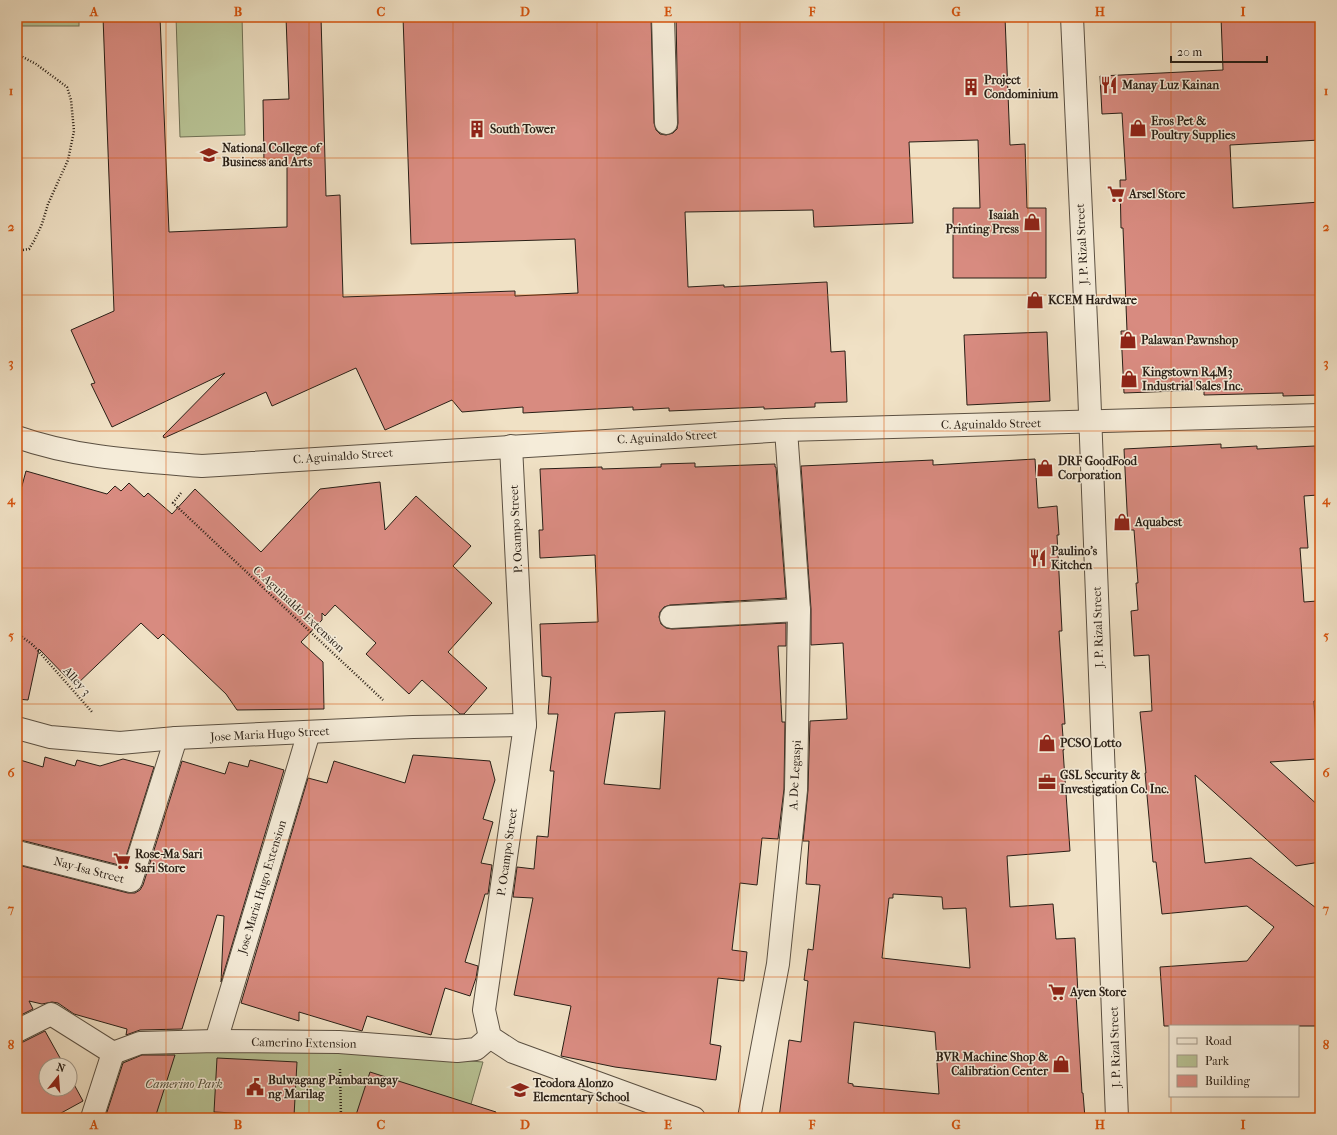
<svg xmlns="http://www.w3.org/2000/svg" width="1337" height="1135" font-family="'IM FELL French Canon',serif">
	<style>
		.green { fill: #b8c395; stroke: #707156 }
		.building { fill: #d88b80; stroke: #291f16; fill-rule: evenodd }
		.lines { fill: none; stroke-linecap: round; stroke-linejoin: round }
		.minor-casing { stroke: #5b5042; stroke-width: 24 }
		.path { stroke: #291f16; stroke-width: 2.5; stroke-dasharray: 1 2; stroke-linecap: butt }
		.minor { stroke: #f5ecd9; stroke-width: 22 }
		.grid { fill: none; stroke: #d5530d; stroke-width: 1; stroke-opacity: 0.55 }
		.labels { text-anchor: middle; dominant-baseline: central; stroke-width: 3; stroke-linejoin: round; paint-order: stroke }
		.poi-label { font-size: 12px; font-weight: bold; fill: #291f16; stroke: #f5ecd9; text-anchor: start }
		.street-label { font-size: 12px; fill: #291f16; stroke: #f5ecd9 }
		.park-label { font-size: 12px; font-style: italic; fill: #54503c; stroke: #f5ecd9 }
		.neatline { fill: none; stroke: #d5530d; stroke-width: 1.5 }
		.grid-label { font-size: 13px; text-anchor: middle; font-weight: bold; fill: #d5530d }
	</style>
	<rect width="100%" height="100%" fill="#f0e1c5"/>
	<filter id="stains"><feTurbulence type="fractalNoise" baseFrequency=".005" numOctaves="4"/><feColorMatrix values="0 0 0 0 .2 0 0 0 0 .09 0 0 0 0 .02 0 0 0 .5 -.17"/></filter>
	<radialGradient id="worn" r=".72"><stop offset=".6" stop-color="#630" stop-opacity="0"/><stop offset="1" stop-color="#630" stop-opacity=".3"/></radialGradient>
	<!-- green -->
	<g class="green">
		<rect x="17" y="17" width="62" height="9"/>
		<path d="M176,17h66l3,118 -65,2z"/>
		<path d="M141,1048l213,4 129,10 -16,56h-367l15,-60z"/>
	</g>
	<!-- building -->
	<g class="building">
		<path d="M103,17h57l9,215 118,-5v-63h-23l-1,-64 26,-1 -3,-82h35l5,179 14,-1 3,102 172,-6v5l63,-3 -3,-54 -164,5 -8,-227h248l3,106 2,7 4,4 6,1 7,-2 4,-4 1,-6 -2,-106h329l5,128 15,-1 2,64h19v70h-93v-70h27l-2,-68 -69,2 4,81 -99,4 -1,-17 -128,2 3,75 36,-2v2l103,-5 4,70 14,-1 2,51 -32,1v4l-51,2v-2l-95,4v-3l-36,2v-3l-110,6v-6l-61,5 -10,-12 -67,30 -29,-62 -84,38 -6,-14 -102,46 -1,-2 62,-63 -113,54 -21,-43 4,-1 -24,-53 43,-19z"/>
		<path d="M1221,17h99v123l-90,5 3,63 87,-6v193l-37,1v-3l-79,2v-5l-80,3 -3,-62h6l-4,-103h-2l-1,-48h6l-4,-67 -20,1 -2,-38 123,-6z"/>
		<path d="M1047,332l3,69 -83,4 -3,-70z"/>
		<path d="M1221,444v4l36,-2v3l58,-3 3,49 -14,1 4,52h-8l4,54 13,-1 3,51v48l-6,1 3,58 -47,3 50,45v55l-24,4 -101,-91 10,88 46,-5 69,53v115h-156l-4,-59 87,-6 27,-34 -27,-21 -85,8 -6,-52h-3l-8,-89h1l-6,-61 12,-1 -3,-56 -15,1 -3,-45 7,-1 -2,-27h2l-4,-53h-6l-4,-81z"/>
		<path d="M1035,459l3,49 19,-2 2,29h-2l5,96h-3l6,93h-3l2,26h-1l7,101 -63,5 3,51 43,-3 3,35 19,-1 3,56h-2l6,99h1l2,25h-306l10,-78 12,2 7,-61 -4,-1 4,-31 5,1 7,-65 -14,-1 3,-43h-6l5,-51 2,-69 37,-2 -4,-76 -32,2v-36l-10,-143 132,-6v5zM893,894l49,3 1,12 23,-1 4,60 -88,-10 7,-60h4zM854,1022l81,10 4,62 -86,-8v-2l-5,-1z"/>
		<path d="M695,463v4l80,-3v3h1l10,131 -116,7 -6,2 -4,5 -1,5 2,7 5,4 6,1 114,-6v23h-8l4,76h3l-1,67 -6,50 -16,-1 -5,47 -17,-2 -8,67 15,2 -3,29 -26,-3 -8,66 11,2 -5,34 -101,-13 -54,-11 10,-50 -57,-11 19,-97 -20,-1 4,-30 17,2 3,-33 11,1 6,-66h-4l8,-57h-10l3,-37 -9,-1 -2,-52 58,-2 -3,-67 -55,3 -1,-28h4l-3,-61 62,-2v2l59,-2v-3zM665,711l-5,78 -56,-5 11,-71z"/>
		<path d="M26,471l81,23 8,-8 6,5 8,-8 15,14 4,-4 24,21 23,-25 66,63 59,-63 60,-7 5,48 31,-34 55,50 -18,20 39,37 -44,49 39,36 -23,26h-4l-38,-34 -13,14 -43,-40 10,-11 -41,-38 -10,11 -3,-3v7l-21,22 22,20 1,47 -87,1 -11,-16 -63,-60 -5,5 -17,-16 -66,63 -36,-37 -11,51 -11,-1v-195z"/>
		<path d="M413,755l77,6 5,19 -12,39 10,3 -12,41 11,2 -4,29h-3l-20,68 13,4 -2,12 -6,18 -25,-8 -14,47 -64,-19 -5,15 -63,-19v9l-58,-18 67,-225 19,5 7,-22 71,22z"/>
		<path d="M45,757l30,9 2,-6 23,6 23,-7 31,8 -31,99 -106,-27v-80l26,8z"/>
		<path d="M250,760l34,10 -63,212 3,-66 -7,-1 -35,114 -42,1 -14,5 1,-6 -53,-15 -16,-11 -6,-1 -10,2 -13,-3 4,8 -16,8 1,-152 110,28h7l5,-3 3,-5 39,-124 43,13 4,-12 19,5z"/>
		<path d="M45,1031l19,34h-18v24h24v-12l13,24 -31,17h-35v-75l6,-1z"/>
		<path d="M142,1055h33l-20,63h-50l18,-55z"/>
		<path d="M217,1058l80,4 -3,54 -80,-4z"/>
		<path d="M370,1072l126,40 -1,6h-140z"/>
	</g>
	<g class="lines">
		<!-- minor casing -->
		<g class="minor-casing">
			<g id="minor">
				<path d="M663,17l3,106"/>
				<path d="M1072,17l17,370 28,731"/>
				<path d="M17,437c59,21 123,24 185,29l584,-36 534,-15"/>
				<path d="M511,446l14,279 -41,285 6,27 23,15 181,66"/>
				<path d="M671,617l128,-7"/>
				<path d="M17,728l33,9 70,6 56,-5 237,-11 112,-2"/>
				<path d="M17,852l114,29 45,-143"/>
				<path d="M17,1031l34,-17 62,39"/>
				<path d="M216,1041l93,-309"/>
				<path d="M113,1053l27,-10 76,-2 123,1 118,9 19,-2 14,-12"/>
				<path d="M92,1118l21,-65"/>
				<path d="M749,1118l29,-154 18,-174 3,-180 -13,-180"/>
			</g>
		</g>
		<!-- path -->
		<g class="path">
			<path d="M17,54l19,10 31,23 4,13 3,31 -6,29 -20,44 -6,20 -8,17 -5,8 -12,2"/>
			<path d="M181,493l-8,10 210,197"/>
			<path d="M17,633l16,12 59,67"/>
			<path d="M340,1069l1,49"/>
		</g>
		<!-- minor -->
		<use href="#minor" class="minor"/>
	</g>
	<!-- grid -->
	<path class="grid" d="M166,17v1101M309,17v1101M453,17v1101M597,17v1101M740,17v1101M884,17v1101M1028,17v1101M1171,17v1009M17,158h1303M17,295h1303M17,431h1303M17,568h1303M17,704h1303M17,840h1303M17,977h1303M1171,1096v22"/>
	<!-- icons -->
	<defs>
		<g id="restaurant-bare" transform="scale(1.38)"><path d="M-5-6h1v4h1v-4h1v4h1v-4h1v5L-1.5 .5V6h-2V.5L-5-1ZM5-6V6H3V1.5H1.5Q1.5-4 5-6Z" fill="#8f2418" stroke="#f5ecd9" stroke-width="2.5" paint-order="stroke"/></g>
		<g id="building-bare" transform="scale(1.38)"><path d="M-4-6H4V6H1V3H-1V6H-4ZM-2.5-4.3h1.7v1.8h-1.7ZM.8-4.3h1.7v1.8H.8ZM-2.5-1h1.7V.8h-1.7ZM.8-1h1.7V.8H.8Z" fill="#8f2418" stroke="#f5ecd9" stroke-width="2.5" paint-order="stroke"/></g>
		<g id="shop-bare" transform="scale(1.38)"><path d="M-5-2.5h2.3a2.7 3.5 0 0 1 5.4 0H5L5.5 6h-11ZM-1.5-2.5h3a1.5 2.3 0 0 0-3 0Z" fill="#8f2418" stroke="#f5ecd9" stroke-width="2.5" paint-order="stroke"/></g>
		<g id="university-bare" transform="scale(1.38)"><path d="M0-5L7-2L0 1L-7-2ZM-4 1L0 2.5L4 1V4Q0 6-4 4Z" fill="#8f2418" stroke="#f5ecd9" stroke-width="2.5" paint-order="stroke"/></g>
		<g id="supermarket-bare" transform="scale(1.38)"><path d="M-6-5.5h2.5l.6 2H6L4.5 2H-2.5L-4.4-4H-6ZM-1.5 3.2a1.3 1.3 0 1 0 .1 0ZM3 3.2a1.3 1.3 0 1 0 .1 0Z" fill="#8f2418" stroke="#f5ecd9" stroke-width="2.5" paint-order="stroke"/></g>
		<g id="office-bare" transform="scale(1.38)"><path d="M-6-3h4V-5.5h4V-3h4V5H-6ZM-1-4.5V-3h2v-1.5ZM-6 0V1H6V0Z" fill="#8f2418" stroke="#f5ecd9" stroke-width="2.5" paint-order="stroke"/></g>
		<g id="civic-bare" transform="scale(1.38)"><path d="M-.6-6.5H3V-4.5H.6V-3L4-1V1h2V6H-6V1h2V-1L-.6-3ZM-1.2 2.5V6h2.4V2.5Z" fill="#8f2418" stroke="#f5ecd9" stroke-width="2.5" paint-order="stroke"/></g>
		<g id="school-bare" transform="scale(1.38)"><path d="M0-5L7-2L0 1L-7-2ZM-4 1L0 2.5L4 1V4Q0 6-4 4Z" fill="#8f2418" stroke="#f5ecd9" stroke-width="2.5" paint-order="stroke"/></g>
	</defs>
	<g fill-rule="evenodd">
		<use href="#restaurant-bare" x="1109" y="85"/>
		<use href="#building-bare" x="971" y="87"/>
		<use href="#shop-bare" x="1138" y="128"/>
		<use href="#building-bare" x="477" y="129"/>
		<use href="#university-bare" x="209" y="155"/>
		<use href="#supermarket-bare" x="1116" y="194"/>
		<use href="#shop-bare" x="1032" y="222"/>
		<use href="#shop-bare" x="1035" y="300"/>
		<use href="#shop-bare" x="1128" y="340"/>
		<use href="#shop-bare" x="1129" y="379"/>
		<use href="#shop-bare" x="1045" y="468"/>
		<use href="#shop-bare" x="1122" y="522"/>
		<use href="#restaurant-bare" x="1038" y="558"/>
		<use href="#shop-bare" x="1047" y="743"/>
		<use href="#office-bare" x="1047" y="782"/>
		<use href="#supermarket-bare" x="122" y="861"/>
		<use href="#supermarket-bare" x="1057" y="992"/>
		<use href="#shop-bare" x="1061" y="1064"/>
		<use href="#civic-bare" x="255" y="1087"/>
		<use href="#school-bare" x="520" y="1090"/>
	</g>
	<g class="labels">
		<!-- poi labels -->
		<g class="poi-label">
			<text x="984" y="80">Project<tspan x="984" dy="14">Condominium</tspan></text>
			<text x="1122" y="85">Manay Luz Kainan</text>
			<text x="1151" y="121">Eros Pet &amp;<tspan x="1151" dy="14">Poultry Supplies</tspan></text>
			<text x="490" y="129">South Tower</text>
			<text x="222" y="148">National College of<tspan x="222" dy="14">Business and Arts</tspan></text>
			<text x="1129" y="194">Arsel Store</text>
			<text x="1019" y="215" text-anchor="end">Isaiah<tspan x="1019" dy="14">Printing Press</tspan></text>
			<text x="1048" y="300">KCEM Hardware</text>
			<text x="1141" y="340">Palawan Pawnshop</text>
			<text x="1142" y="372">Kingstown R4M3<tspan x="1142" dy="14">Industrial Sales Inc.</tspan></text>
			<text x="1058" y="461">DRF GoodFood<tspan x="1058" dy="14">Corporation</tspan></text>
			<text x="1135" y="522">Aquabest</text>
			<text x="1051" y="551">Paulino's<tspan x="1051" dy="14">Kitchen</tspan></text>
			<text x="1060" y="743">PCSO Lotto</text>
			<text x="1060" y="775">GSL Security &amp;<tspan x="1060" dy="14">Investigation Co. Inc.</tspan></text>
			<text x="135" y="854">Rose-Ma Sari<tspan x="135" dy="14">Sari Store</tspan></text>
			<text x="1070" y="992">Ayen Store</text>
			<text x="1048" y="1057" text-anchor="end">BVR Machine Shop &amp;<tspan x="1048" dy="14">Calibration Center</tspan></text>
			<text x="268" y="1080">Bulwagang Pambarangay<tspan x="268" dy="14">ng Marilag</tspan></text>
			<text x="533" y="1083">Teodora Alonzo<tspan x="533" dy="14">Elementary School</tspan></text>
		</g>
		<!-- street labels -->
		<g class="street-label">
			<text transform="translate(1082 244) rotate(-93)">J. P. Rizal Street</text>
			<text transform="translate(991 424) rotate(-1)">C. Aguinaldo Street</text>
			<text transform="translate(667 437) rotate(-3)">C. Aguinaldo Street</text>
			<text transform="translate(343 456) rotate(-4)">C. Aguinaldo Street</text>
			<text transform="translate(516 529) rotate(-93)">P. Ocampo Street</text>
			<text transform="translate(299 609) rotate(43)">C. Aguinaldo Extension</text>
			<text transform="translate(1098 627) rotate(-92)">J. P. Rizal Street</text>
			<text transform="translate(77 681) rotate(48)">Alley 3</text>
			<text transform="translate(270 734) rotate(-3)">Jose Maria Hugo Street</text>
			<text transform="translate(795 775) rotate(-87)">A. De Legaspi</text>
			<text transform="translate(507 852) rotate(-82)">P. Ocampo Street</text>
			<text transform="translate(89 870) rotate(15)">Nay-Isa Street</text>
			<text transform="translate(262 887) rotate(-73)">Jose Maria Hugo Extension</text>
			<text transform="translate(304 1043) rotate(1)">Camerino Extension</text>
			<text transform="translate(1115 1047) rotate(-92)">J. P. Rizal Street</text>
		</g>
		<!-- park labels -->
		<g class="park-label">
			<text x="184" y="1084">Camerino Park</text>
		</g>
	</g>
	<!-- margin -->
	<rect width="1337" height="1135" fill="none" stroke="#f0e1c5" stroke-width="44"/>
	<!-- legend -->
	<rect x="1169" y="1025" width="130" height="72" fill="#f5ecd9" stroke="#a39a8b"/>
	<rect x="1177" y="1038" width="20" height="6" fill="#f5ecd9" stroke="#a39a8b"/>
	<text x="1205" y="1045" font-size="12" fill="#291f16">Road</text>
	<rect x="1177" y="1055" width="20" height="12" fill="#b8c395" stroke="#a39a8b"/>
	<text x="1205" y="1065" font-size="12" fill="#291f16">Park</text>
	<rect x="1177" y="1075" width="20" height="12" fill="#d88b80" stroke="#a39a8b"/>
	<text x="1205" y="1085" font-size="12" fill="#291f16">Building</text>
	<!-- north arrow -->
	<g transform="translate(58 1077) rotate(17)"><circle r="19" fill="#f5ecd9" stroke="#a39a8b"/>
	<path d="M0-3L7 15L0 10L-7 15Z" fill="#8f2418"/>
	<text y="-6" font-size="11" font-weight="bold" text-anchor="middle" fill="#291f16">N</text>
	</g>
	<!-- scale -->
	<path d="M1171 56v6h96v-6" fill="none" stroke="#291f16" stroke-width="2"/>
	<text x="1177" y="56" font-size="12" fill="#291f16" stroke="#f5ecd9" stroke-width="3" paint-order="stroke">20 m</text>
	<rect x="22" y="22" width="1293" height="1091" class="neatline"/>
	<g class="grid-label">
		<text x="94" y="16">A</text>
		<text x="238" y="16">B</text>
		<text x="381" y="16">C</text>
		<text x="525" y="16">D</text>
		<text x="668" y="16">E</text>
		<text x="812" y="16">F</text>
		<text x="956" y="16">G</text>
		<text x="1100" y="16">H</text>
		<text x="1243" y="16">I</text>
		<text x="11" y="95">1</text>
		<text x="1326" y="95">1</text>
		<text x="11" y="231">2</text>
		<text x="1326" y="231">2</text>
		<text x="11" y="367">3</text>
		<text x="1326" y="367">3</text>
		<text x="11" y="504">4</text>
		<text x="1326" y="504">4</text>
		<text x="11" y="640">5</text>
		<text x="1326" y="640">5</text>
		<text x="11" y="777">6</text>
		<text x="1326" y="777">6</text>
		<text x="11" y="913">7</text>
		<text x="1326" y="913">7</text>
		<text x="11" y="1049">8</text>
		<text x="1326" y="1049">8</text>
		<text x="94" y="1129">A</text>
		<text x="238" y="1129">B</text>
		<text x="381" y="1129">C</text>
		<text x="525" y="1129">D</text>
		<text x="668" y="1129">E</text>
		<text x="812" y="1129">F</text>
		<text x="956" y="1129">G</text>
		<text x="1100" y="1129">H</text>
		<text x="1243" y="1129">I</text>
	</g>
	<rect width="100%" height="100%" filter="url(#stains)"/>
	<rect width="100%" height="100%" fill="url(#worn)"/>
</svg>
